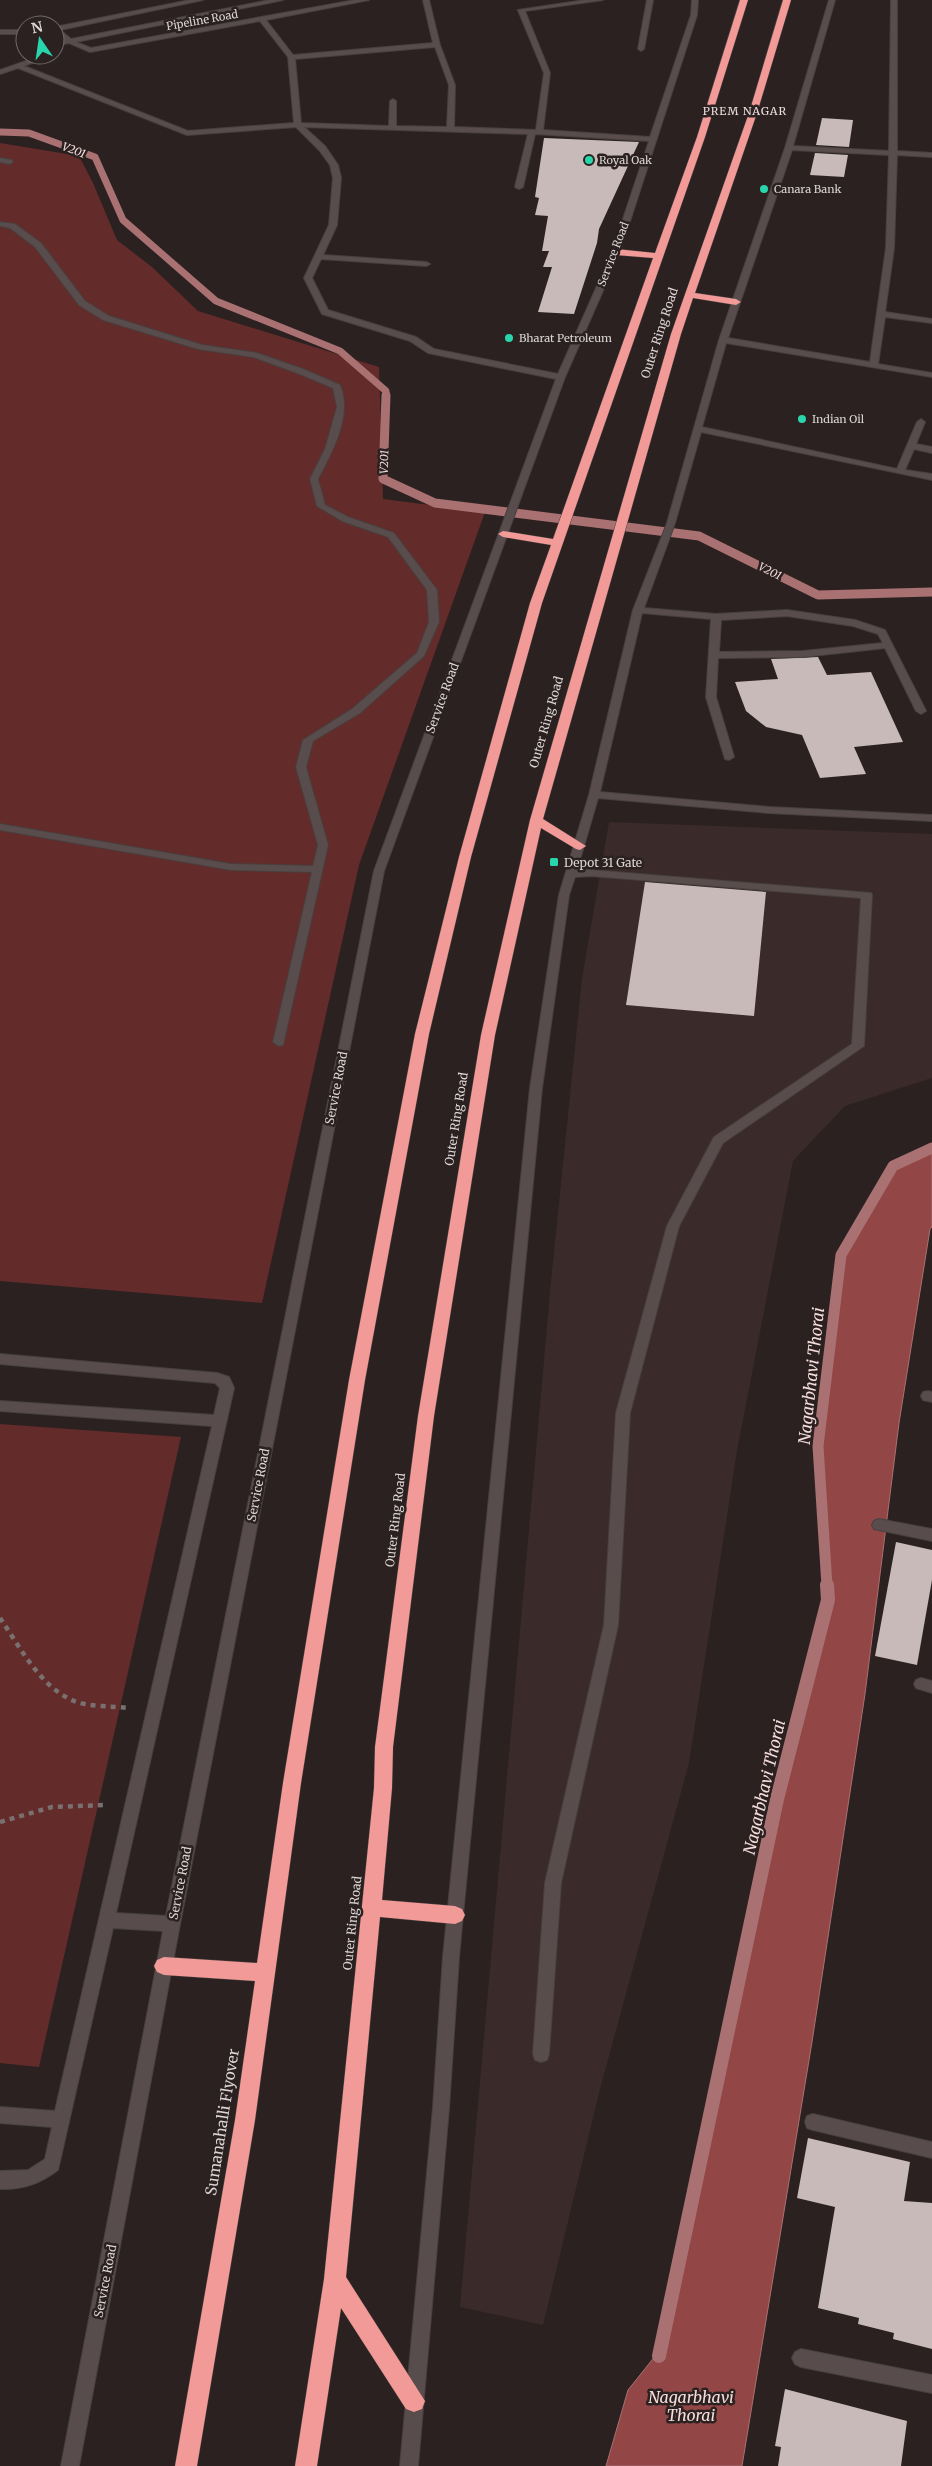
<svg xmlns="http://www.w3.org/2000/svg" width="932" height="2466" font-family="Merriweather,serif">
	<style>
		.built { fill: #3a2a29 }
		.green { fill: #642b2b }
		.water { fill: #934646; stroke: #a97171 }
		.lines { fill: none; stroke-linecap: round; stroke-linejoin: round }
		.stream-far3 { stroke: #a97171; stroke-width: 7 }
		.stream-far2 { stroke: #a97171; stroke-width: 9 }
		.stream-far1 { stroke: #a97171; stroke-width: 11 }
		.stream { stroke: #a97171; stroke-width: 14 }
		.building { fill: #c7bab9 }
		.minor-casing { stroke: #47403f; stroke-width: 2 }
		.highway-casing { stroke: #47403f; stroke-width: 1 }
		.path { stroke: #79706f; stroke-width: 4.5; stroke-dasharray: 5 5; stroke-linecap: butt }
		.minor { fill: #584d4c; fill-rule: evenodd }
		.highway { fill: #f29a97; fill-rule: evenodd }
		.poi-dot { fill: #29d5ac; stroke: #2b2120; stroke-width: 2 }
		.labels { text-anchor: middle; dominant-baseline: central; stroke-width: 5; stroke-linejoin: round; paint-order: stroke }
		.far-street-label { font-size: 11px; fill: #dbd5d4; stroke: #2b2120 }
		.far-neighbourhood-label { font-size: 11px; letter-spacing: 1px; fill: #eadddc; stroke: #2b2120 }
		.far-water-label { font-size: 11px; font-style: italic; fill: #f5dddc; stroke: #2b2120 }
		.far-poi-label { font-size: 11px; fill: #dbd5d4; stroke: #2b2120; text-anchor: start }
		.street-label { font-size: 12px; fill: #dbd5d4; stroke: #2b2120 }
		.poi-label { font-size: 12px; fill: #dbd5d4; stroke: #2b2120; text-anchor: start }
		.near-street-label { font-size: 15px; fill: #dbd5d4; stroke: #2b2120 }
		.near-water-label { font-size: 16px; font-style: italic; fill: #f5dddc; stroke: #2b2120 }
	</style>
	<rect width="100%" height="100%" fill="#2b2120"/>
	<!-- built -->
	<path class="built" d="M609,822l323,12v244l-87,28 -52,55 -56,290 -48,312 -89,326 -57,236 -83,-18 91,-1026 31,-303z"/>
	<!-- green -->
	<g class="green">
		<path d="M0,143l79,13 14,27 24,57 35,27 46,44 181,56 4,132 102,13 -126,353 -97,438 -262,-22z"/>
		<path d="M0,1424l181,13 -142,630 -39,-4z"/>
	</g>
	<!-- water -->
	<path class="water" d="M932,1148v79l-2,2 -31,194 -34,271 -53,348 -70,424h-136l22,-76 32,-40 117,-551 51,-199 -10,-154 23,-191 52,-89z"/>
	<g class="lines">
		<!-- stream-far3 -->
		<path class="stream-far3" d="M0,132l29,1 66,24 28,63 93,81 124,50 46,40v5"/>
		<!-- stream-far2 -->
		<path class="stream-far2" d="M386,395l-3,84 52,24 264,33 119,59 114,-3"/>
		<!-- stream-far1 -->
		<path class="stream-far1" d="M827,1586l-9,-140 23,-191 52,-89 39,-18"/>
		<!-- stream -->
		<path class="stream" d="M659,2356l118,-557 51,-199 -1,-15"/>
	</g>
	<!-- building -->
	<g class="building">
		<path d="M822,118l31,2 -4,27 -33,-2z"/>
		<path d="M544,138l95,4 -40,87 -2,14 -23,71 -36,-2 14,-45h-9l6,-16h-7l6,-35 -13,-1 4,-17 -4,-1z"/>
		<path d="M815,153l33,2 -4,22 -34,-2z"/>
		<path d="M818,657l9,18 44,-3 32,70 -49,5 12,27 -46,4 -18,-43 -36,-8 -20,-16 -11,-29 43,-3 -7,-20z"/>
		<path d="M645,882l121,10 -12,124 -128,-11z"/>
		<path d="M896,1542l36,8v30l-15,85 -42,-9z"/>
		<path d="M808,2138l102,24 -6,39 28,2v146l-39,-10 1,-6 -36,-9 1,-6 -41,-10 17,-101 -38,-9z"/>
		<path d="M785,2389l122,32 -6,45h-123l3,-19 -6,-1z"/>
	</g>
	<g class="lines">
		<!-- minor casing -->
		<g class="minor-casing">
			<g id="minor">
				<path d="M190,0h13l-143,30 11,9 199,-39h13l-207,42 15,6 264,-48h14l-103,20 27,35 140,-12 -10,-43h6l11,45 15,40 -1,42 82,3 8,-57 -26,-63 67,-10h18l-78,11 25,62 -7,57 107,7 41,-122 1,-15h6l-1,15 -77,237 -55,125 -181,494 -204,1053 -101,542h-18l102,-535 -50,-3 -55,242c-18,14 -36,20 -58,19v-18l28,-1 17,-11 7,-32 -52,-4v-16l55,4 157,-685 -212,-15v-10l214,14 6,-27 -5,-5 -215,-19v-10l217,19 12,4 5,11 -118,525 50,3 208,-1045 182,-492 -128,-26 -18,-12 -88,-27 -18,-36 25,-53 4,-47 -3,-13 -11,-15 -23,-23 -109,8 -169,-67 -18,6v-4l43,-15h9l-28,11 164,65 106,-8 -6,-66 -28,-36 -170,31 -21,-9 -14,3v-4l10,-2 -10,-8v-5zM435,47l14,38 -2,42 -51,-1v-25l-3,-2 -3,2 -1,25 -88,-3 -6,-64zM304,127l224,7 -13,53 4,2 4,-2 12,-53 114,7 -37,111 -54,122 -124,-25 -18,-12 -88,-27 -16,-32 9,-19 105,7 4,-2 -4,-2 -103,-7 14,-30 4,-47 -3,-13 -13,-19z"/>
				<path d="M647,0h6l-9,49 -3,2 -3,-2z"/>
				<path d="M829,0h6l-42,146 96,5 2,-151h6v151l35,2v4l-35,-2 -3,93 -9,64 47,7v4l-47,-6 -7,47 54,9v4l-206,-34 -24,84 195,42 20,-47 4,-3 4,3 -9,22 16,3v6l-18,-4 -9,21 27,4v6l-231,-48 -26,91 -31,85 72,6 71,-4 68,10 30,10 41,81 -5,3 -5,-3 -31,-63 -82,9 -85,1 -2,39 18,60 -5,3 -4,-1 -19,-62 5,-78 -69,-6 -42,179 169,15 163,8v6l-163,-8 -171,-15 -21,72h14l280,23 1,2 -8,151 -141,97 -44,83 -49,187 -12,212 -57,258 -12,171 -2,6 -6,2 -6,-2 -2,-6 12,-171 59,-258 12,-212 51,-187 47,-89 138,-93 9,-146 -270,-22 -16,1 -6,18 -27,193 -83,869 -10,151 -31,358h-18l33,-358 10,-151 87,-869 29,-193 30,-100 44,-185 34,-87 52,-183 66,-192zM792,150l97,5 -3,93 -16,114 -142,-24zM787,616l66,10 25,8 5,9 -80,8 -84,1 2,-32z"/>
				<rect x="0" y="30" width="25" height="4"/>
				<path d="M0,158l12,2 1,2 -4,2 -9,-2z"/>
				<path d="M0,222l15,2 26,19 44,58 24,15 93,29 55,8 46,16 37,16c13,30 -8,67 -22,94l7,26 23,12 46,16 43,57 2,32 -15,34 -64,57 -47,28 -7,26 22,78 -45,200 -4,1 -6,-4 39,-170 -81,-2 -231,-40v-6l231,40 82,2 5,-21 -22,-78 7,-27 49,-31 65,-56 12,-31 -2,-32 -39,-53 -46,-16 -25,-15 -7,-27 15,-30 12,-42 -4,-19 -36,-15 -44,-16 -55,-8 -95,-29 -24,-15 -44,-58 -25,-19 -10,-2z"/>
				<path d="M928,1391l4,1v10l-9,-2 -2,-4 2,-4z"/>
				<path d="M879,1519l53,10v12l-58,-12 -2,-4 2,-4z"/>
				<path d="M921,1678l11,3v12l-16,-5 -2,-4 2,-4z"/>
				<path d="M813,2114l119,28v16l-119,-28 -6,-2 -2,-6 2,-6z"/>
				<path d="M801,2349l131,26v18l-131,-26 -6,-3 -3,-6 3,-6z"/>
			</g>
		</g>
		<!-- highway casing -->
		<g class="highway-casing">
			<g id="highway">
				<path d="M740,0h8l-43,137 -163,466 -71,254 -42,177 -64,346 -64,403 -46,337 -58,346h-22l60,-346 20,-139 -91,-6 -7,-3 -3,-6 3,-6 7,-3 93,6 26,-180 66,-403 66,-346 44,-177 71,-254 21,-58 -48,-8 -5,-3 5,-3 50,8 100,-281 -37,-3 -5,-3 5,-3 39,4 42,-116z"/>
				<path d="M783,0h8l-34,113 -62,180 41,6 5,3 -5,3 -43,-7 -12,36 -138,485 43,27 -6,4 -4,-1 -35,-21 -46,207 -61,381 -41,331 -1,41 -10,112 73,6 7,3 3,6 -3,6 -7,3 -75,-7 -34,360 79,124 -3,8 -8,3 -8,-3 -65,-101 -24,158h-22l29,-187 50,-491 1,-41 43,-331 63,-381 49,-215 141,-486 78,-221z"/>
			</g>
		</g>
		<!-- path -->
		<g class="path">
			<path d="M0,1618c20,29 40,69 74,83 15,6 38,5 54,7"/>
			<path d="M0,1822l52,-15 54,-2"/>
		</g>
		<!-- minor -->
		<use href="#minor" class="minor"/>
		<!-- highway -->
		<use href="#highway" class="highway"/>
	</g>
	<!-- markers -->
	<g class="poi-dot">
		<circle cx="589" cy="160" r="5"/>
		<circle cx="764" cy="189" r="5"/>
		<circle cx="509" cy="338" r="5"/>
		<circle cx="802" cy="419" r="5"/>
		<rect x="549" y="857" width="10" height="10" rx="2.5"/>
	</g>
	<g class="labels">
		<!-- far-street labels -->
		<g class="far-street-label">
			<text transform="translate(202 20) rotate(-10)">Pipeline Road</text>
			<text transform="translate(613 254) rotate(-69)">Service Road</text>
		</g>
		<!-- far-neighbourhood labels -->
		<g class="far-neighbourhood-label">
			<text x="745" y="111">PREM NAGAR</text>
		</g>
		<!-- far-water labels -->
		<g class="far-water-label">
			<text transform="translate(74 150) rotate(21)">V201</text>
			<text transform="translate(384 462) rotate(-89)">V201</text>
			<text transform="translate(770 571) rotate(27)">V201</text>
		</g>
		<!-- far-poi labels -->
		<g class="far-poi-label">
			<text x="599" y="160">Royal Oak</text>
			<text x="774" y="189">Canara Bank</text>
			<text x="519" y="338">Bharat Petroleum</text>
			<text x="812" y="419">Indian Oil</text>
		</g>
		<!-- street labels -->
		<g class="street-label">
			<text transform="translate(659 333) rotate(-72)">Outer Ring Road</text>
			<text transform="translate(442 698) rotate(-70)">Service Road</text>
			<text transform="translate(546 722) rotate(-74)">Outer Ring Road</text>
			<text transform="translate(336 1088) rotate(-79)">Service Road</text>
			<text transform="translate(456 1119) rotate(-81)">Outer Ring Road</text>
			<text transform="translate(258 1485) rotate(-79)">Service Road</text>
			<text transform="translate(395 1520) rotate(-83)">Outer Ring Road</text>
			<text transform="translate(180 1883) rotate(-79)">Service Road</text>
			<text transform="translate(352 1923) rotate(-84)">Outer Ring Road</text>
			<text transform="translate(105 2281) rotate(-79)">Service Road</text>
		</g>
		<!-- poi labels -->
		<g class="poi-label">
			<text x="564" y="862">Depot 31 Gate</text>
		</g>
		<!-- near-street labels -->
		<g class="near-street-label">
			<text transform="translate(222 2122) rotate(-81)">Sumanahalli Flyover</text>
		</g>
		<!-- near-water labels -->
		<g class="near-water-label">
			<text transform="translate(811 1376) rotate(-84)">Nagarbhavi Thorai</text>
			<text transform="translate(764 1787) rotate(-77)">Nagarbhavi Thorai</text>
			<text x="691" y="2397">Nagarbhavi<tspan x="691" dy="18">Thorai</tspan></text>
		</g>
	</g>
	<!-- north arrow -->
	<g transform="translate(40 40) rotate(347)"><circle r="24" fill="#2b2120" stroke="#716968"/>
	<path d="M0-4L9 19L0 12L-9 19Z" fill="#29d5ac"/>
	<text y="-8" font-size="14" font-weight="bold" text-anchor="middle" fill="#dbd5d4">N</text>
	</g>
</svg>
